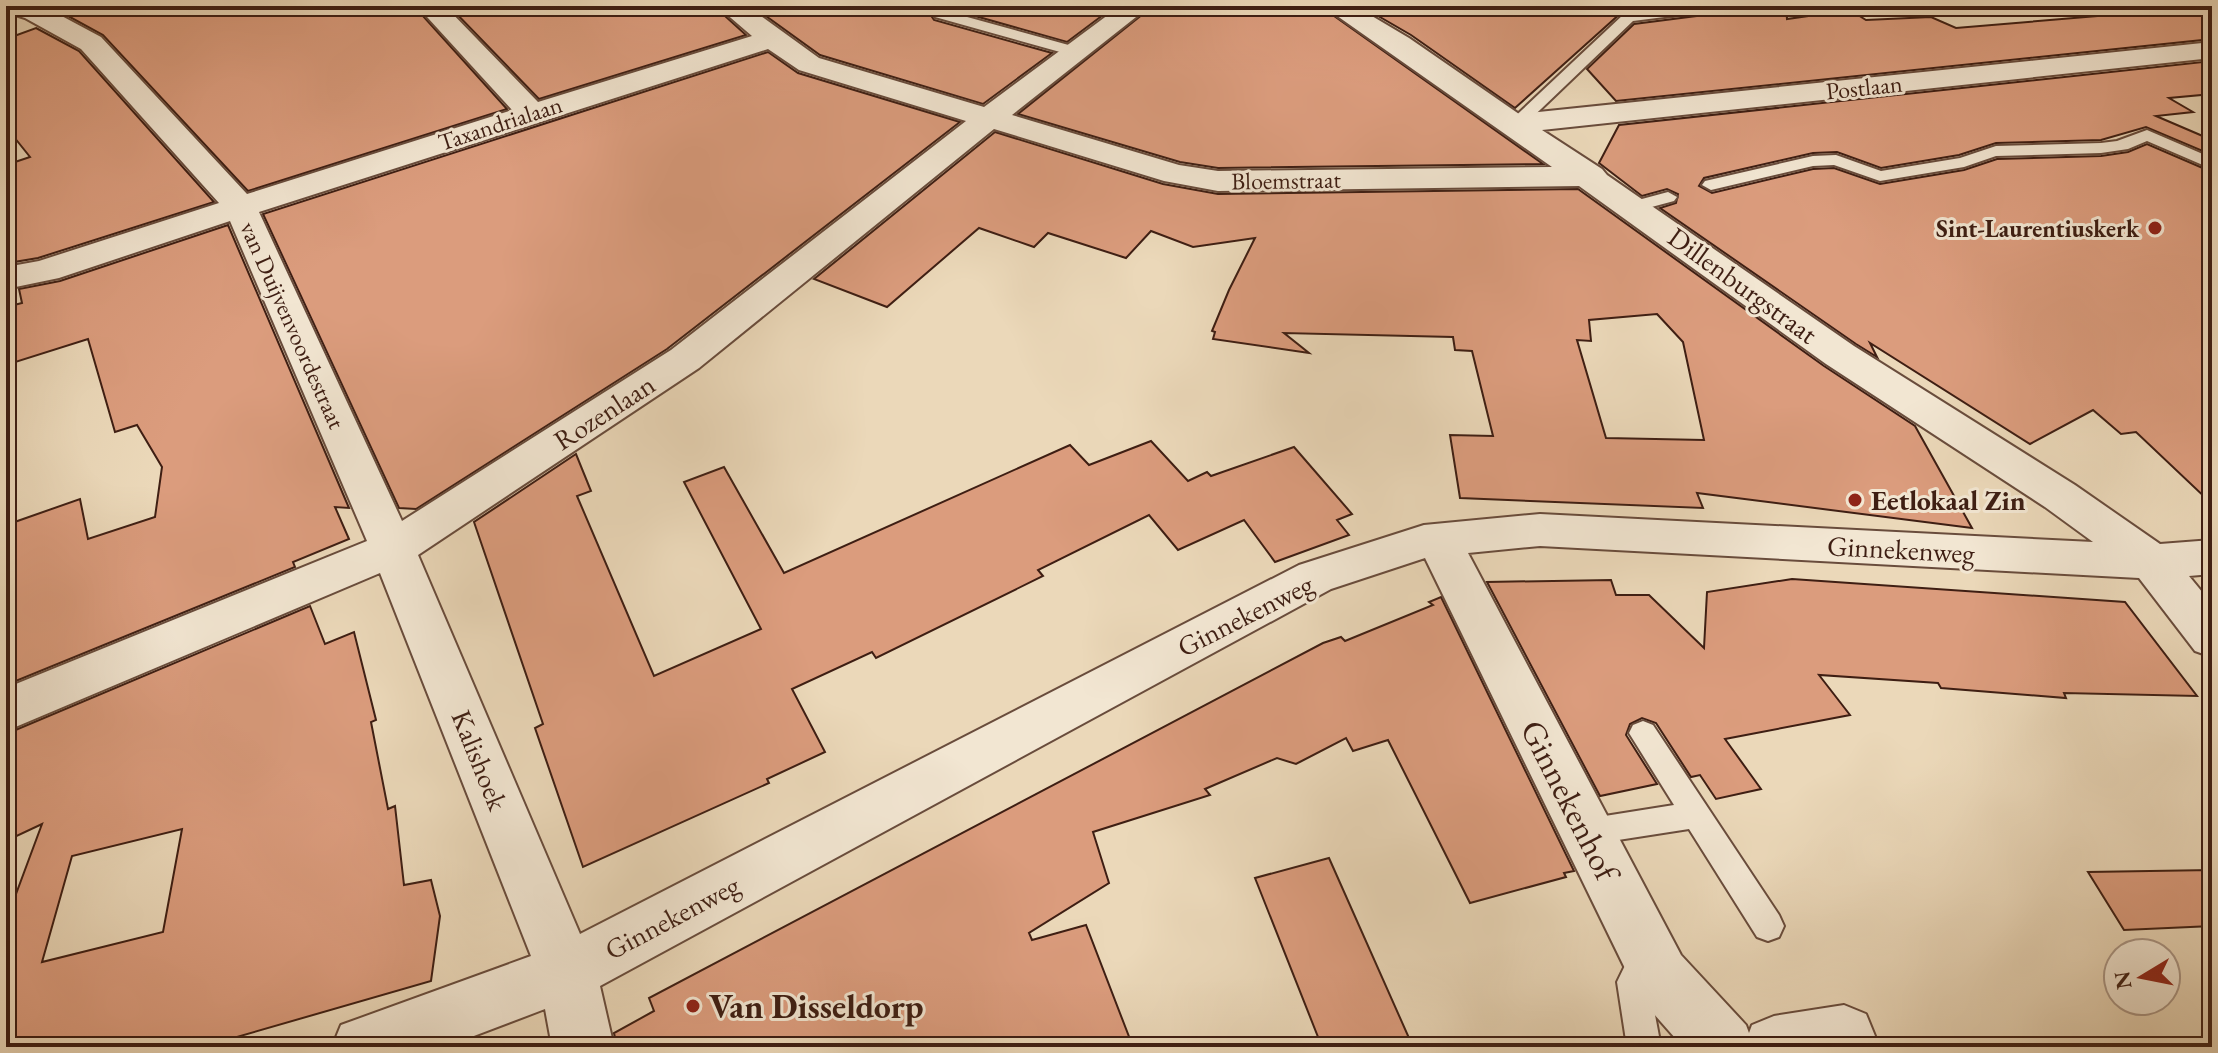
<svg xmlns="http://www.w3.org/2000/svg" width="2218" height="1053" font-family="'EB Garamond',serif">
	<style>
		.building { fill: #db9c7d; stroke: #3e1e13; stroke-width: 2; fill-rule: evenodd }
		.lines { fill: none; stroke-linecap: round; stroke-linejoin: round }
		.lane-casing { stroke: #694c3c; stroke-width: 4 }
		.street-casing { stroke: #694c3c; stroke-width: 4 }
		.lane { fill: #f2e6d2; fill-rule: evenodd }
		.street { fill: #f2e6d2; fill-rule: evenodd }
		.poi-dot { fill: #8f2418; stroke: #f2e6d2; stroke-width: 3 }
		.labels { text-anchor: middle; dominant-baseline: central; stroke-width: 6; stroke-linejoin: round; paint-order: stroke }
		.far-street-label { font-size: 24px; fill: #3e1e13; stroke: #f2e6d2 }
		.far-poi-label { font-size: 24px; font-weight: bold; fill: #3e1e13; stroke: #f2e6d2; text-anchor: end }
		.street-label { font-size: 28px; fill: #3e1e13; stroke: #f2e6d2 }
		.poi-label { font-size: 28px; font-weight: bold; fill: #3e1e13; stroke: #f2e6d2; text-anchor: start }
		.near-street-label { font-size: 34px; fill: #3e1e13; stroke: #f2e6d2 }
		.near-poi-label { font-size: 34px; font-weight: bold; fill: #3e1e13; stroke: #f2e6d2; text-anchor: start }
	</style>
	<rect width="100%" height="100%" fill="#ebd8b9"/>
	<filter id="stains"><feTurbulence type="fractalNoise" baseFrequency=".0025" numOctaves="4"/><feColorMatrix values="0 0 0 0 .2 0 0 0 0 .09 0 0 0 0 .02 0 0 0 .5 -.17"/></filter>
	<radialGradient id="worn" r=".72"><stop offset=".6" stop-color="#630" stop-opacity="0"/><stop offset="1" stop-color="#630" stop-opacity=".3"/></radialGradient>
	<!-- building -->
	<g class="building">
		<path d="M79,6h335l93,103 -259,82 -145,-156 -35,-19 7,-3z"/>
		<path d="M449,6h265l32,29 -207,64z"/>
		<path d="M752,6h183l-5,8 4,6 118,33 -69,51 -163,-49z"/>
		<path d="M956,6h159l-48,36 -113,-32z"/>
		<path d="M1153,6h167l223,158 -325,4 -38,-6 -162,-48z"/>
		<path d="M1361,6h300l-39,6 -107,96 -104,-73z"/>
		<path d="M1730,6h56l1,13 63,-9 16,10 65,-3 25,11 154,-13 -4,-3 72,-6h34v33l-596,62 -29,-32 47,-45 86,-11z"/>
		<path d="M36,28l43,23 135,151 -176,56 -24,4 -8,-45v-52l24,-8 -24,-30v-88z"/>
		<path d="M768,52l30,21 162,49 -293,227 -251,160 -17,-1 -136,-294z"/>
		<path d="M2212,61v33l-43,4 24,14 -37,4 56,24v15l-66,-28 -45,13 -105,3 -37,12 -78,13 -44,-16 -24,1 -109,25 -5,8 13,7 101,-24 21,-1 46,16 84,-14 33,-11 104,-3 27,-4 19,-8 65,28v332l-76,-72 -15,2 -28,-24 -63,34 -160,-101 7,14 -21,-13 -196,-136 16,-5 2,-9 -11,-5 -25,7 -43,-33 20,-38z"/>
		<path d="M995,132l168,52 55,10 360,-5 246,177 91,60 57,102 -275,-35 6,15 -243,-10 -10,-63 43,1 -21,-85 -17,-1 -2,-13 -169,-4 25,20 -96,-14 2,-7 -3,-1 17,-41 26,-52 -62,9 -42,-16 -25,27 -78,-25 -14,14 -55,-19 -92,79 -73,-28zM1657,314l26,28 21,98 -98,-2 -29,-98 14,1 -2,-21z"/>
		<path d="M228,225l121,283 -14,-1 14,32 -56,23 2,5 -289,118v-146l6,-2 -3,-13 71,-25 8,40 67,-22 7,-50 -25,-42 -22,7 -27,-93 -82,26v-58l16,-4 -3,-14 41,-8z"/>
		<path d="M1151,441l37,40 19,-9 4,4 83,-29 58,67 -15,6 12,15 -74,27 -31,-42 -66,30 -29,-35 -111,55 5,6 -167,82 -4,-6 -80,37 33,63 -58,27 2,4 -186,84 -48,-139 8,-4 -69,-202 102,-68 15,37 -14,5 77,180 107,-47 -77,-147 40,-15 60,106 286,-128 19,20z"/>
		<path d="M1792,579l333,23 72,94 -133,-3 2,5 -125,-10 -3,-5 -119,-8 31,40 -125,24 36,50 -45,10 -16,-24 -9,2 -35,-54 -14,-5 -12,6 -4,11 31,49 -57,12 -113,-214 124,-2 5,15h33l55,53 3,-56z"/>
		<path d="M1441,597l133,274 -10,2 2,4 -96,26 -82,-163 -35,11 -7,-13 -50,26 -19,-6 -72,31 5,6 -117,37 16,51 -80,50 3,7 54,-15 47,122h-516l-3,-14 40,-22 -5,-13 674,-355 18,-6 4,4 88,-36 -4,-3z"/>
		<path d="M310,606l15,38 29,-12 22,88 -5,2 17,87 7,-3 9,79 27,-5 9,36 -9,65 -229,66h-196v-126l36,-97 -36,17v-107zM182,829l-19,103 -121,30 30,-106z"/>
		<path d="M1329,858l84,189h-91l-67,-169z"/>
		<path d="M2212,870v56l-88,4 -36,-58z"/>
	</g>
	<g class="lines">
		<!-- lane casing -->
		<g class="lane-casing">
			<g id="lane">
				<path d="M939,6h14l-4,6 134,37 3,3 -8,5 -143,-40 -2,-3z"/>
				<path d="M1684,6h43l-7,4 -87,11 -112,107h-12l-2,-4 117,-110z"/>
				<path d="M2147,130l65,28v11l-65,-28 -19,8 -27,4 -105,3 -32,11 -84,14 -46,-16 -21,1 -102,24 -9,-5 3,-4 108,-25 23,-1 45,16 79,-13 36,-12 105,-3 16,-2z"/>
				<path d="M1668,192l9,5 -3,4 -41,11 -9,-5 3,-4z"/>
				<path d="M1643,721l10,4 126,190 5,11 -5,11 -11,4 -11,-4 -68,-108 -103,16 -10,-4 -5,-9 5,-9 10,-4 88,-14 -45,-72 4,-8z"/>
				<path d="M1645,942l11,5 5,11 -12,25 12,64h-34l-10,-65 17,-35z"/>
			</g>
		</g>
		<!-- street casing -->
		<g class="street-casing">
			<path id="street" d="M6,6h37l58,31 146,157 265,-84 -95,-104h28l93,96 214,-66 -35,-30h30l72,52 165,49 136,-101h30l-138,109 167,50 39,6 334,-4 -229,-161h32l54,32 110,76 693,-72v16l-670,72 60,39 5,6 247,171 221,139 85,59 52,-4v34l-23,2 23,28v53l-17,-6 -56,-73 -599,-32 -72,7 213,402 65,70 3,8 3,-8 22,-9 70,-11 22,9 9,22 -5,11h-187l-44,-50 -214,-439 -94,31 -731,397 14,61h-62l-7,-38 -100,38h-113l9,-22 190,-69 -151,-383 -374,158v-43l361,-147 -137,-320 -171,57 -53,11v-22l33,-6 180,-58 -138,-154 -56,-31 -19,-6zM768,49l31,21 167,51 -295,229 -269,171 -143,-309zM994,129l170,52 54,10 361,-5 247,178 219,143 48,35 -553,-28 -116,11 -125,40 -719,369 -162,-379 281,-187z"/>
		</g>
		<!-- lane -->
		<use href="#lane" class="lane"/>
		<!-- street -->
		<use href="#street" class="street"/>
	</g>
	<!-- markers -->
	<g class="poi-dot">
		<circle cx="2155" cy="228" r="8"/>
		<circle cx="1855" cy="500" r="8"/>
		<circle cx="693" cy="1006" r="8"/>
	</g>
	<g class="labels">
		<!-- far-street labels -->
		<g class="far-street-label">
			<text transform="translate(1864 87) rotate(-6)">Postlaan</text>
			<text transform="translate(500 123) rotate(-18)">Taxandrialaan</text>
			<text transform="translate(1286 180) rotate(-1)">Bloemstraat</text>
			<text transform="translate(293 325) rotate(66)">van Duijvenvoordestraat</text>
		</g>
		<!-- far-poi labels -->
		<g class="far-poi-label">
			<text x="2139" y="228">Sint-Laurentiuskerk</text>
		</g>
		<!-- street labels -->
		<g class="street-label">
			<text transform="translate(1743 285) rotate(36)">Dillenburgstraat</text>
			<text transform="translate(604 412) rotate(-33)">Rozenlaan</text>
			<text transform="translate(1901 549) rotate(3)">Ginnekenweg</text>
			<text transform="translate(1245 615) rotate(-27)">Ginnekenweg</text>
			<text transform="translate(480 760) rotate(68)">Kalishoek</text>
			<text transform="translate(672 917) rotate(-28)">Ginnekenweg</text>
		</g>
		<!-- poi labels -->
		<g class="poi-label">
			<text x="1871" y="500">Eetlokaal Zin</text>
		</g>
		<!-- near-street labels -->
		<g class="near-street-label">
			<text transform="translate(1570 800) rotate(63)">Ginnekenhof</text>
		</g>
		<!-- near-poi labels -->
		<g class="near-poi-label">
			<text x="709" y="1006">Van Disseldorp</text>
		</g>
	</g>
	<!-- margin -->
	<rect width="2218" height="1053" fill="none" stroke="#ebd8b9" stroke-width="32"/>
	<rect x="8" y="8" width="2202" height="1037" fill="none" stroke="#3e1e13" stroke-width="4"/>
	<rect x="16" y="16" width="2186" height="1021" fill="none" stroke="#3e1e13" stroke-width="2"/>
	<!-- north arrow -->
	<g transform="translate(2142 977) rotate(260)"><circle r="38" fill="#f2e6d2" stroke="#aa9686" stroke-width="2"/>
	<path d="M0-6L14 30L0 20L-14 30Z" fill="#8f2418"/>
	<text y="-12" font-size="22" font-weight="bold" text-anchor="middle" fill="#3e1e13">N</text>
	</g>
	<rect width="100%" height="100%" filter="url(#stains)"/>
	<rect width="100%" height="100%" fill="url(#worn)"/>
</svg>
